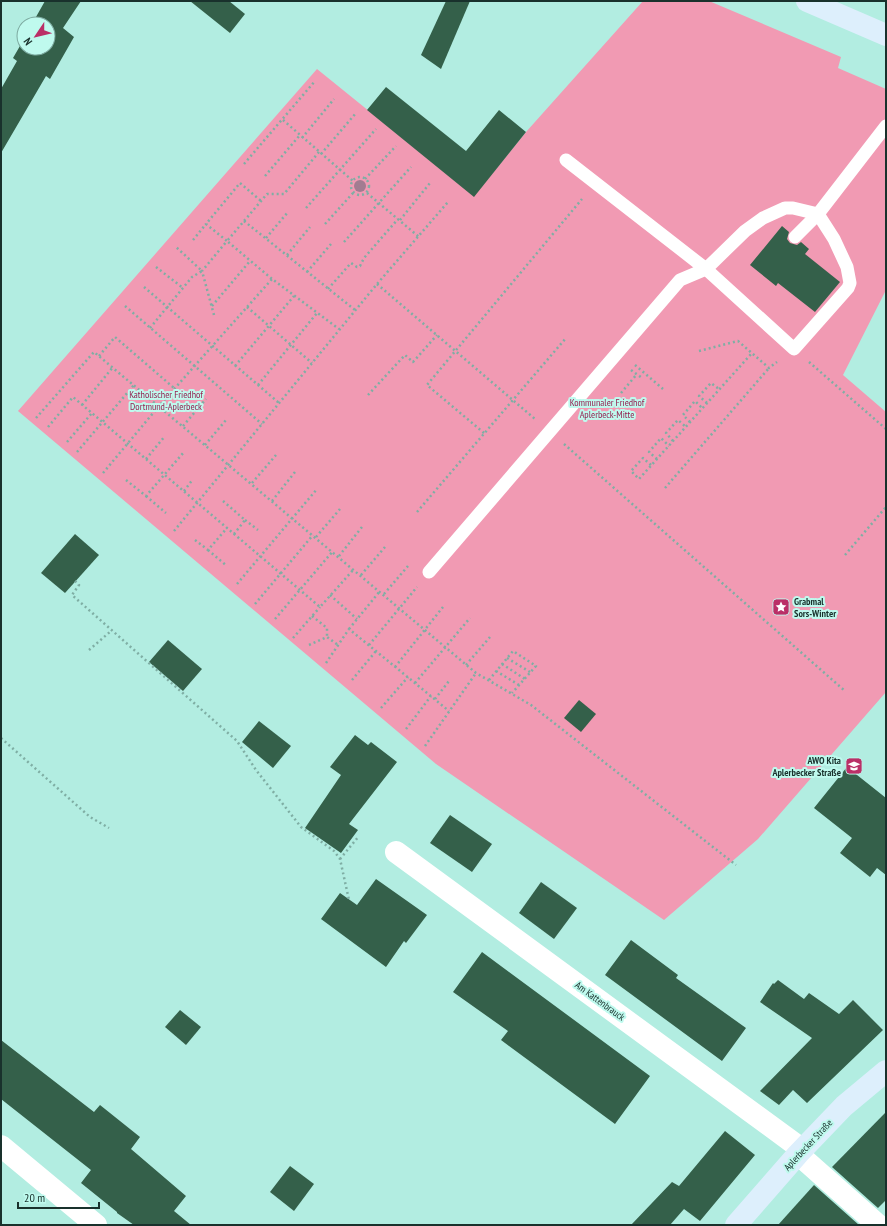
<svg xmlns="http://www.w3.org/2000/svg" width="887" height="1226" font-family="'PT Sans Narrow',sans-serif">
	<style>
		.green { fill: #f19ab3 }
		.building { fill: #34604a }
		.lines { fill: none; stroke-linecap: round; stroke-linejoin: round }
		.path { stroke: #7faea4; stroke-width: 2.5; stroke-dasharray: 2 3; stroke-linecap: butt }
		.service { stroke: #fff; stroke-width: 13 }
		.minor { stroke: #fff; stroke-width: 22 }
		.secondary { stroke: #ddeffc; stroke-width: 22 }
		.tree { fill: #a27c91 }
		.labels { text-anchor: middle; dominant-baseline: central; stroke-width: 4; stroke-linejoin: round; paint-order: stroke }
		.park-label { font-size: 10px; fill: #952050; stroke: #bffaee }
		.poi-label { font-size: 10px; font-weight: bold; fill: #19312c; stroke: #bffaee; text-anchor: start }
		.street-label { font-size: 10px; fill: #19312c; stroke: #bffaee }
	</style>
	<rect width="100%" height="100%" fill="#b2ede1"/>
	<!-- green -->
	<path class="green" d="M643,1h66l132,56 -3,11 48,21v201l-43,85 43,37v280l-128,147 -94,81 -228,-156 -418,-353 299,-342 157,127 52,-64z"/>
	<!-- building -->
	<g class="building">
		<path d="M45,1h36l-18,27 11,9 -24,42 -4,-3 -45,77v-64l16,-28 -4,-3 11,-19v9h24v-24h-16z"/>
		<path d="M190,1h39l16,13 -15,19z"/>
		<path d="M446,1h24l-29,68 -20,-14z"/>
		<path d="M386,87l80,64 33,-41 27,22 -52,65 -107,-87z"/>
		<path d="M782,226l7,6 -2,7 3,4 7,2 4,-3 8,7 -4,5 35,28 -25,30 -37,-29 -2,3 -26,-21z"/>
		<path d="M75,534l24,21 -34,38 -24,-20z"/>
		<path d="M168,640l34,29 -19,22 -34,-29z"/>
		<path d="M579,700l17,14 -15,18 -17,-14z"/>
		<path d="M259,721l32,25 -18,22 -31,-26z"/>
		<path d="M355,735l13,10 3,-3 26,20 -48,62 9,6 -17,23 -36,-25 36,-53 -11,-8z"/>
		<path d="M847,767l39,31v77l-9,-7 -7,9 -30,-24 12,-15 -38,-30z"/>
		<path d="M450,815l42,29 -20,28 -42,-29z"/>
		<path d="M376,879l51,36 -21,28 -2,-2 -18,26 -65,-48 19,-26 17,12z"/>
		<path d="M541,882l36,26 -23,31 -35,-26z"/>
		<path d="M631,940l47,35 -2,3 70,50 -24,33 -117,-86z"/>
		<path d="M482,952l168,124 -35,48 -114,-84 7,-9 -55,-39z"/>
		<path d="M778,980l26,19 5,-6 30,21 14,-14 30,30 -76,73 -14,-13 -14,15 -19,-14 52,-53 -52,-36 13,-19 1,1z"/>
		<path d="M180,1010l21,17 -15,18 -21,-18z"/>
		<path d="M1,1040l93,72 6,-7 40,32 -9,12 55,47 -12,15 17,14h-57l-17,-12v-1l-36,-29 10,-13 -90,-71z"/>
		<path d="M886,1112v88l-8,8 -46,-41z"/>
		<path d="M725,1131l30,24 -55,66 -16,-12 -14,16h-39l41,-43 7,4z"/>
		<path d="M290,1166l24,18 -20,27 -24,-19z"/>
		<path d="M814,1185l45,40h-81z"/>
	</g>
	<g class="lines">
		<!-- path -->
		<g class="path">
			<path d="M283,120l70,61"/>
			<path d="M302,138l32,-39"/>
			<path d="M319,152l-35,42h-17l-40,47 45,38 67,50"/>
			<path d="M321,154l35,-41"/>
			<path d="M244,164l71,-83"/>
			<path d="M265,176l35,-41"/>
			<circle cx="360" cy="186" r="9"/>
			<path d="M365,179l31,-33"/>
			<path d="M367,193l52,44"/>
			<path d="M306,208l70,-79"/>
			<path d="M400,220l30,-37"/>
			<path d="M244,221l111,89"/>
			<path d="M325,224l28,-31"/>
			<path d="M266,238l22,-26"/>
			<path d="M193,240l13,-16"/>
			<path d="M344,242l67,-75"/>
			<path d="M287,255l23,-28"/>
			<path d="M156,267l27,21"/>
			<path d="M307,272l24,-28"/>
			<path d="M377,284l158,135"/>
			<path d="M144,287l135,116"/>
			<path d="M328,289l23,-26 6,4 3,-1 4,-8 34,-39"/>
			<path d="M125,306l137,118"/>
			<path d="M212,306l38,-45"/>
			<path d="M247,307l65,56"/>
			<path d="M214,315l-12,-44 25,-30 -21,-17 34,-41 21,18"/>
			<path d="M150,328l42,-51 10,-6 -27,-25"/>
			<path d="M699,351l39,-10 31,27 8,-6"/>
			<path d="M99,356l16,-19 59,51"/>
			<path d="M809,362l77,67"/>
			<path d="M635,365l28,24"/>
			<path d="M235,366l59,-70"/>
			<path d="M631,370l11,8"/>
			<path d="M258,385l59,-72"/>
			<path d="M621,393l16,-19"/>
			<path d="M368,395l37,-40 8,7 24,-27"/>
			<path d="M707,403l-8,-7 12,-13 8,6"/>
			<path d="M82,405l31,-38"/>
			<path d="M36,418l58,-66 382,321 55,32 205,160"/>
			<path d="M690,422l-7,-7 12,-14 7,7"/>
			<path d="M183,426l23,-27"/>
			<path d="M48,427l25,-30 247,210 34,-38"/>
			<path d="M484,433l-57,-48 155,-186"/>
			<path d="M673,441l-7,-8 12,-13 8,7"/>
			<path d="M67,442l25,-29"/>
			<path d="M564,444l281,247"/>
			<path d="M205,445l21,-25"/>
			<path d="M77,452l57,-67"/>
			<path d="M146,459l19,-23"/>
			<path d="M657,459l-8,-7 12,-14 8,8"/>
			<path d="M651,465l-8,-7 -12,13 8,8 113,-126"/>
			<path d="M103,473l56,-67 113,-127"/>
			<path d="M126,480l20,16 38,-44"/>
			<path d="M252,483l24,-28"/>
			<path d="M665,488l104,-120"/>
			<path d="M184,491l9,-12"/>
			<path d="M146,496l20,17"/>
			<path d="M223,501l22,19 -11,14"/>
			<path d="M272,501l23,-29"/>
			<path d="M417,512l149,-174"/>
			<path d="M245,520l13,10"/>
			<path d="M174,531l203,-247 71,-82"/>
			<path d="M316,537l24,-28"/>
			<path d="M195,540l13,10 19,-22"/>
			<path d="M208,550l19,16"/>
			<path d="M845,555l41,-48"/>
			<path d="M339,556l23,-29"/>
			<path d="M361,575l24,-28"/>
			<path d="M75,581l4,4 -7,10 165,146 19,29 45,57 33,24 6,8 9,41"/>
			<path d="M237,584l80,-95"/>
			<path d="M384,594l24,-28"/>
			<path d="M330,595l27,24"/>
			<path d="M255,604l58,-69"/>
			<path d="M312,616l15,12v9"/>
			<path d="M275,619l58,-68"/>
			<path d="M349,629l31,-38"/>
			<path d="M293,638l27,-31"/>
			<path d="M309,645l18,-8 11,8"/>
			<path d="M369,645l48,-58"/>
			<path d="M89,650l22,-19"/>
			<path d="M507,658l23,14"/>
			<path d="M326,663l23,-34 100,82"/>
			<path d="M502,664l23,15"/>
			<path d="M466,665l24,-28"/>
			<path d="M395,667l48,-60"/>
			<path d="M496,671l23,14"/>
			<path d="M352,680l24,-29"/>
			<path d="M489,680l24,-29 23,15 -24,27"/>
			<path d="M415,683l55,-65"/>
			<path d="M435,699l14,-18"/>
			<path d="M381,708l27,-31"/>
			<path d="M406,729l25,-33"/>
			<path d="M1,738l89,79 19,11"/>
			<path d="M425,746l51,-73"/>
			<path d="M340,859l19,-23"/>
		</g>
		<!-- service -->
		<g class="service">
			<path d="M795,237l23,-23 68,-88"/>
			<path d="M429,572l251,-292 26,-11 39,-38 18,-13 22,-10h8l25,6 16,25 13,28 3,16 -2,5 -54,61 -88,-80 -140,-109"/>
		</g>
		<!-- minor -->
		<g class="minor">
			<path d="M396,852l407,298"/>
			<path d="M1,1146l95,79"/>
			<path d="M798,1154l80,71"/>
		</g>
		<!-- secondary -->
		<g class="secondary">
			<path d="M807,1l79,34"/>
			<path d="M736,1225l62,-71 46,-48 42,-35"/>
		</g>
	</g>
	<!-- trees -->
	<circle class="tree" cx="360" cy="186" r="6"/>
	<!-- icons -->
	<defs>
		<g id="sight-square" transform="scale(0.9)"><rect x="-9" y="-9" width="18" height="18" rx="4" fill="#ba2f67" stroke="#bffaee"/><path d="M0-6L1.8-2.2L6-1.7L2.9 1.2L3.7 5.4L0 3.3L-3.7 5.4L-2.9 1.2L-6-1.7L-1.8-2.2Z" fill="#fff"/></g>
		<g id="school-square" transform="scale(0.9)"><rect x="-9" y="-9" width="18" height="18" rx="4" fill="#ba2f67" stroke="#bffaee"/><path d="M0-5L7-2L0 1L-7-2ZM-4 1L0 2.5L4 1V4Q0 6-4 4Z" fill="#fff"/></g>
	</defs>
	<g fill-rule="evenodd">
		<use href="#sight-square" x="781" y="607"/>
		<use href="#school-square" x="854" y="766"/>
	</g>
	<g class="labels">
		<!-- park labels -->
		<g class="park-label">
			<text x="166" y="394">Katholischer Friedhof<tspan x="166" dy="12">Dortmund-Aplerbeck</tspan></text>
			<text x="607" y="402">Kommunaler Friedhof<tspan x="607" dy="12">Aplerbeck-Mitte</tspan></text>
		</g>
		<!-- poi labels -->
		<g class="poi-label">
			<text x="794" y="601">Grabmal<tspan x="794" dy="12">Sors-Winter</tspan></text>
			<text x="841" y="760" text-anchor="end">AWO Kita<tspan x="841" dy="12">Aplerbecker Straße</tspan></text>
		</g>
		<!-- street labels -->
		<g class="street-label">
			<text transform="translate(600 1001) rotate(36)">Am Kattenbrauck</text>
			<text transform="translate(808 1145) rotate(-47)">Aplerbecker Straße</text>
		</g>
	</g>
	<!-- border -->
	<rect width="887" height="1226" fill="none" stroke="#19312c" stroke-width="4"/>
	<!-- north arrow -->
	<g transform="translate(36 36) rotate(235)"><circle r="19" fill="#bffaee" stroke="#7daaa0"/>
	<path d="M0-3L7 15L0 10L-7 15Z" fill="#ba2f67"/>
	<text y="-6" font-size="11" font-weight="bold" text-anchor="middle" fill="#19312c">N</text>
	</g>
	<!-- scale -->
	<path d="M18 1202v6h81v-6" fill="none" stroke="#19312c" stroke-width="2"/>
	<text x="24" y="1202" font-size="12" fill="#19312c" stroke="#bffaee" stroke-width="3" paint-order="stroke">20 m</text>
</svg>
